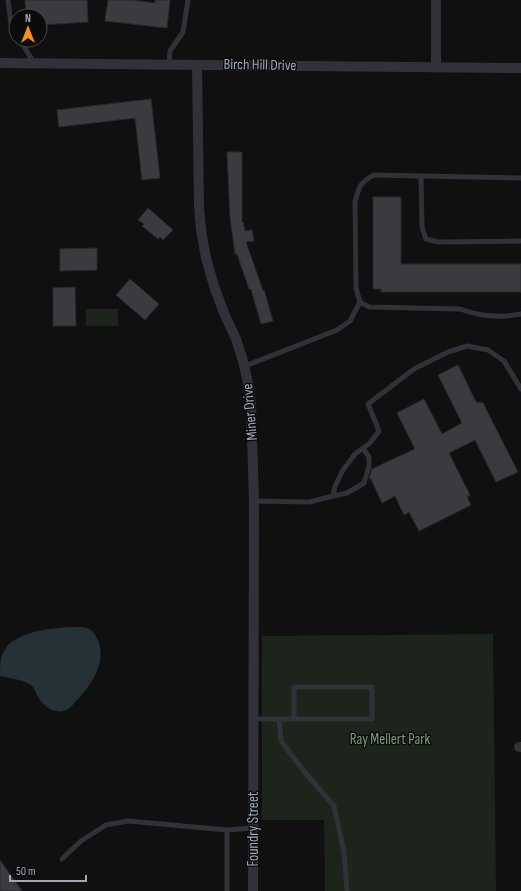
<svg xmlns="http://www.w3.org/2000/svg" width="521" height="891" font-family="'Sofia Sans Condensed',sans-serif">
	<style>
		.green { fill: #1c241c }
		.water { fill: #253136 }
		.building { fill: #3a3b3f; stroke: #2a2a2d }
		.lines { fill: none; stroke-linecap: round; stroke-linejoin: round }
		.service { stroke: #303237; stroke-width: 5 }
		.minor { stroke: #303237; stroke-width: 10 }
		.labels { text-anchor: middle; dominant-baseline: central; stroke-width: 3; stroke-linejoin: round; paint-order: stroke }
		.street-label { font-size: 15px; fill: #a0a9b3; stroke: #0b0b0c }
		.park-label { font-size: 15px; fill: #79a075; stroke: #0b0b0c }
	</style>
	<rect width="100%" height="100%" fill="#101011"/>
	<!-- green -->
	<g class="green">
		<rect x="86" y="309" width="32" height="17"/>
		<path d="M493,634l3,257h-171l-1,-71h-62v-184z"/>
	</g>
	<!-- water -->
	<path class="water" d="M82,627c7,1 11,3 14,10 13,22 -4,47 -19,63 -4,4 -6,8 -11,10 -11,5 -23,-4 -28,-13 -2,-3 -3,-8 -6,-11 -6,-6 -24,-8 -32,-10 0,-6 0,-13 1,-19 2,-4 5,-10 8,-13 18,-15 51,-17 73,-17z"/>
	<!-- building -->
	<g class="building">
		<path d="M25,0h62l1,22 -48,3v-9h-14z"/>
		<path d="M108,0h23l24,3v-3h15l-3,28 -62,-7z"/>
		<path d="M151,99l9,79 -18,2 -7,-62 -76,9 -2,-17z"/>
		<path d="M227,152h15v70h1l2,9 7,-1 2,11 -8,1 17,49 1,-1 9,31 -12,3 -10,-35h-2l-12,-35h-2l-5,-37z"/>
		<path d="M373,197h28v67h120v28h-140v-3h-8z"/>
		<path d="M148,208l25,22 -10,10 -3,-3 -2,2 -16,-13 2,-2 -6,-4z"/>
		<path d="M97,248v22l-37,1v-22z"/>
		<path d="M130,279l29,25 -14,16 -29,-25z"/>
		<path d="M75,287l1,39h-23v-38z"/>
		<path d="M458,365l18,37 7,1 35,69 -22,10 -21,-42 -26,13 21,42 -3,2 4,8 -52,26 -10,-19 -5,3 -9,-19 -13,7 -11,-24h-2l3,-10 43,-20 -18,-36 27,-14 18,35 20,-11 -24,-48z"/>
		<path d="M0,860l22,31h-22z"/>
	</g>
	<g class="lines">
		<!-- service -->
		<g class="service">
			<path d="M8,0l3,24 5,9"/>
			<path d="M20,40l14,23"/>
			<path d="M169,65l1,-14 13,-19 5,-32"/>
			<path d="M421,176l1,51 4,12 12,3 83,-1"/>
			<path d="M521,178l-147,-3c-14,7 -15,12 -19,27l1,86 4,14 9,5 91,2c19,7 41,9 61,5"/>
			<path d="M245,366l92,-36 13,-9 10,-19"/>
			<path d="M333,496l14,-3 17,-10 5,-17v-9l-6,-9"/>
			<path d="M254,501l55,1 24,-6 2,-10 8,-16 12,-16 15,-11 9,-12 -11,-27 46,-35 34,-17 19,-6 21,4 16,11 17,28"/>
			<path d="M253,719c13,0 27,0 41,0h78v-32h-78v32"/>
			<path d="M279,719l2,22 22,29 31,36 10,46 3,39"/>
			<path d="M62,859l19,-18 25,-16 22,-4 99,9 26,-2"/>
			<path d="M227,891v-61"/>
		</g>
		<!-- minor -->
		<g class="minor">
			<path d="M436,0v67"/>
			<path d="M0,63l521,5"/>
			<path d="M197,65l2,141 2,24 5,28 8,28 10,27 12,26 7,22 5,22 3,22 3,96 -1,390"/>
			<path d="M519,747h2"/>
		</g>
	</g>
	<g class="labels">
		<!-- street labels -->
		<g class="street-label">
			<text transform="translate(260 65) rotate(1)">Birch Hill Drive</text>
			<text transform="translate(250 412) rotate(-95)">Miner Drive</text>
			<text transform="translate(253 829) rotate(-90)">Foundry Street</text>
		</g>
		<!-- park labels -->
		<g class="park-label">
			<text x="390" y="739">Ray Mellert Park</text>
		</g>
	</g>
	<!-- north arrow -->
	<g transform="translate(28 28)"><circle r="19" fill="#0b0b0c" stroke="#474a4f"/>
	<path d="M0-3L7 15L0 10L-7 15Z" fill="#ff8d1a"/>
	<text y="-6" font-size="11" font-weight="bold" text-anchor="middle" fill="#a0a9b3">N</text>
	</g>
	<!-- scale -->
	<path d="M10 875v6h76v-6" fill="none" stroke="#a0a9b3" stroke-width="2"/>
	<text x="16" y="875" font-size="12" fill="#a0a9b3" stroke="#0b0b0c" stroke-width="3" paint-order="stroke">50 m</text>
</svg>
